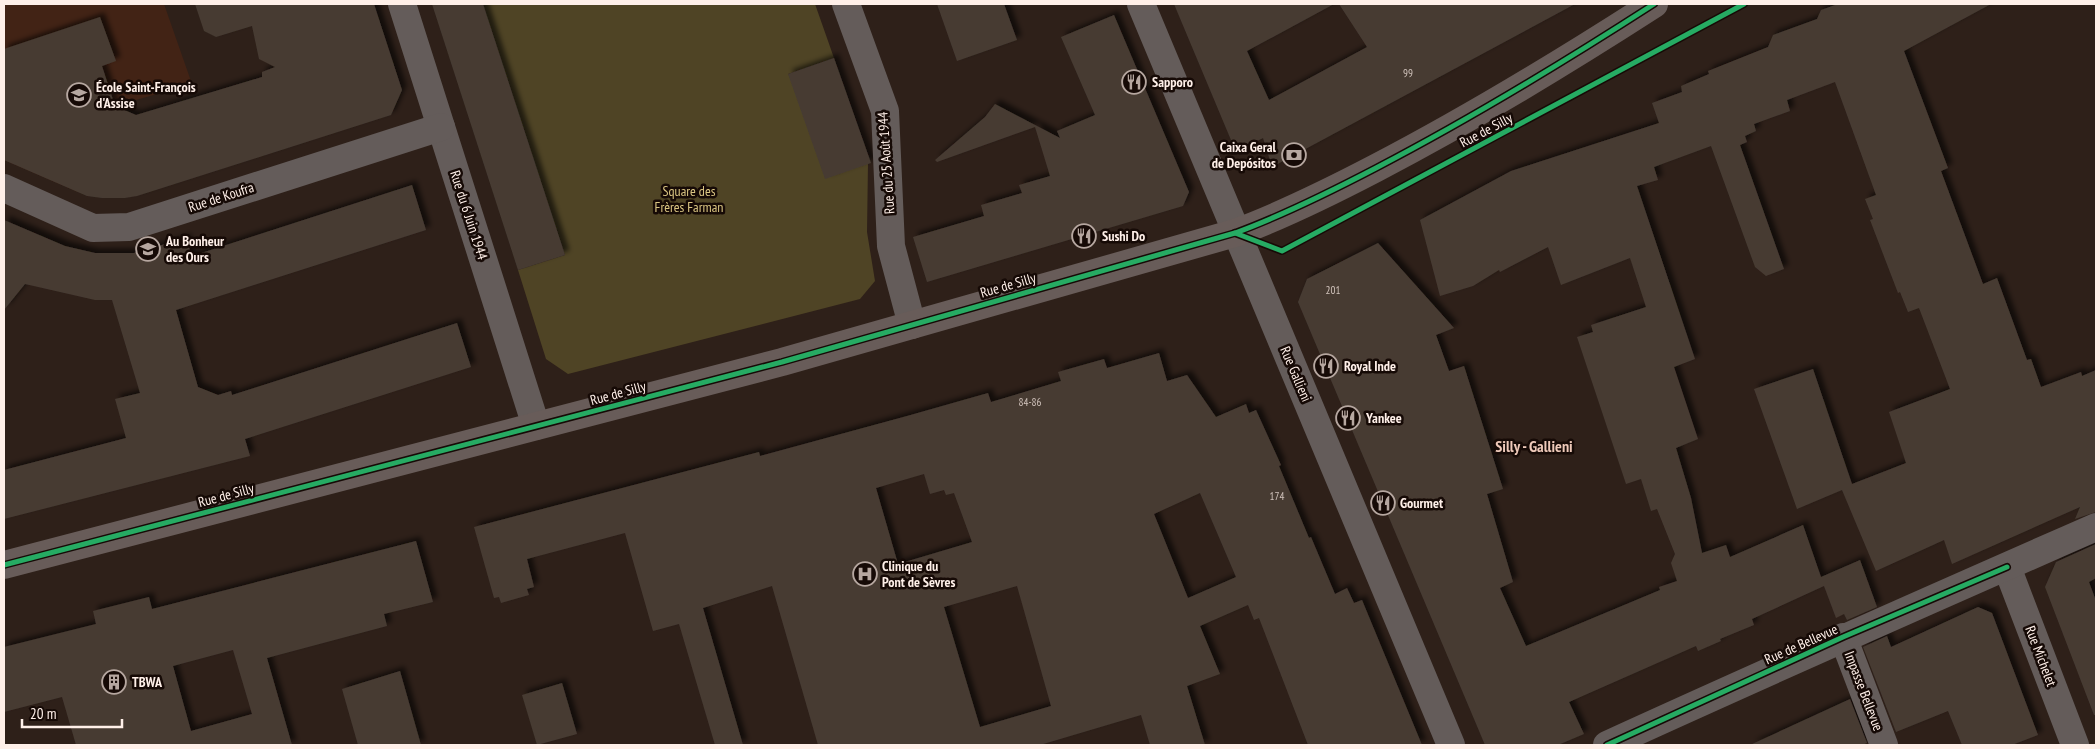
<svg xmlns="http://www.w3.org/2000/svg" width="2100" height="749" font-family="'PT Sans Narrow',sans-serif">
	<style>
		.built { fill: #422315 }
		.green { fill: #4f4425 }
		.building { fill: #463b33; fill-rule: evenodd; filter: url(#shadow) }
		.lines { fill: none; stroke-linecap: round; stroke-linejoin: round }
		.minor { stroke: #645c5a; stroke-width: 28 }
		.major { stroke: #685c59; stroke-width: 28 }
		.cycleway-casing { stroke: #160a06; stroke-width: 8 }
		.cycleway { stroke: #26ab63; stroke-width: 5 }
		.labels { text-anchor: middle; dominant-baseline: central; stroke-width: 5; stroke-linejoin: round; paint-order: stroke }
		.number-label { font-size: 11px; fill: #d1c3bc }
		.poi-label { font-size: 14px; font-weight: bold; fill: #fff0e9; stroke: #160a06; text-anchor: start }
		.street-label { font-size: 14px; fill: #fff0e9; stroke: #160a06 }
		.park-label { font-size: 14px; fill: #dbc683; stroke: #160a06 }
		.quarter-label { font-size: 16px; font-weight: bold; fill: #eec9b9; stroke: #160a06 }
	</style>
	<defs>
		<filter id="shadow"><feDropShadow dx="4.5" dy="-4.5" stdDeviation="2.5" flood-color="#0009"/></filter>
	</defs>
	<rect width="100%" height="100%" fill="#2e2019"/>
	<!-- built -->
	<path class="built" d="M4,4h160l28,80 -77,22 -37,86 -74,-32z"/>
	<!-- green -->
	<path class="green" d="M483,4h332l19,54 -46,16 80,89 -1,69 8,49 -15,18 -292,75 -22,-15 -28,-89 47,-15z"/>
	<!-- building -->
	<g class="building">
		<path d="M195,4h179l28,86 -11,25 -254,81 -12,2h-23l-15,-2 -83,-36v-111l96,-32 16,44 -14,5 13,40 21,9 126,-38v-5l13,-5 -16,-8 -7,-33 -36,11 -12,-6z"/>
		<path d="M432,4h51l82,251 -47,15z"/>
		<path d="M937,4h67l13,36 -60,21z"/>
		<path d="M1174,4h160l-87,47 22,49 98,-53 -28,-43h236l-303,163 -9,-29 -27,14z"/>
		<path d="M1838,4h153l-87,47 44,117 -7,3 42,113 14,-6 30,82 4,-1 10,28 40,-15 1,4 14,-6v142l-21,7 5,-12 -128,57 -8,-24 -68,31 -34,-81 -45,19 -43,-120 59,-20 39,115 54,-21 -17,-51 61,-23 -31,-81 -11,4 -8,-20 -2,1 -28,-73 3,-1 -8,-20 11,-4 -41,-113 -48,18 3,11 -36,13 2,7 -11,5 2,6 -7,3 44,124 -18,7 -11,-9 -44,-121 -57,21 4,13 -21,6 58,173 -21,8 24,72 -22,9 15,50 11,55 24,-8 4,12 73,-32 18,52 39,-17 17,47 -30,13 -3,-6 -8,4 -12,-32 -72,33 2,6 -34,14 1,2 -23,10 -2,-5 -127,56 15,32 -26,11h-73l-187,-443 9,-23 71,-36 76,85 -18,7 13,36 15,-5 39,123 -16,5 26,88 -13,6 26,58 134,-56 -1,-3 18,-6 -6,-18 4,-9 -18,-45 -6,2 -10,-32 -15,5 -49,-147 16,-5 -2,-7 55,-18 -16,-49 -69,27 -13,-38 -48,25 -1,-2 -26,16 -33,10 -20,-76 91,-49 148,-48 -7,-20 30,-11 -1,-6 28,-12 -1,-3 60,-24 5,-12 44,-16 4,-9z"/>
		<path d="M1114,15l75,177 -6,14 -256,76 -14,-45 71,-21 -3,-11 41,-12 -3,-8 31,-9 -15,-49 -98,35 -2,-2 50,-43 10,-13 65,34 -3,-7 38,-16 -34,-78z"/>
		<path d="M834,58l37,105 -46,16 -37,-105z"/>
		<path d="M412,185l14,45 -250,80 22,77 20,8 13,-4 1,4 225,-72 14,44 -226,72 5,17 -246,63v-49l122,-32 -11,-39 25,-6 -28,-93h-17l-70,-16 -21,26v-90l61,26 30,7h39l52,-15 6,18z"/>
		<path d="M1159,353l8,28 20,-6 29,42 30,-13 3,9 7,-3 25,55 -2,1 30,72 2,-1 24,57 12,-6 7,15 8,-3 60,145h-114l-49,-127 -5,2 -6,-15 -48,21 20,48 -33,12 18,59h-55l-9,-30 -101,30h-222l-46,-159 -69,22 40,137h-28l-36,-121 -26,7 -28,-98 -98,26 7,28 -7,2 2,6 -28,8 -2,-6 -5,1 -20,-71 285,-75 1,4 147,-40 81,-23 3,9 70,-21 -3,-9 46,-13 3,9zM924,474l6,20 14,-4 2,5 8,-2 18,49 -74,22 -22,-76zM1200,493l36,84 -48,21 -34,-84zM1017,586l34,120 -71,21 -36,-120z"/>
		<path d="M416,541l17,61 -49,12 3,12 -120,32 25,87h-216l-14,-48 -58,15v-65l92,-23 -3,-13 56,-14 3,12zM233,650l19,64 -61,17 -18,-65z"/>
		<path d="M2096,544v34l-7,4 7,19v114h-2l-49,-128 11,-25z"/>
		<path d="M1978,607l14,6 46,122 -26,10h-50l-14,-34 -52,21 -33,-85 24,-11 4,11z"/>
		<path d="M400,671l21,74h-63l-16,-56z"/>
		<path d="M562,683l15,51 -40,11 -15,-50z"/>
		<path d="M1850,699l17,44 -5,2h-112z"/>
	</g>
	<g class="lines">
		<!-- minor -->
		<g class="minor">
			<path d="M402,4l134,422"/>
			<path d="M846,4l39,107 6,135 21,79"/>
			<path d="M1141,4l310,741"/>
			<path d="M4,188l89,40 36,-1 312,-100"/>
			<path d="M2007,567l68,178"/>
			<path d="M1843,637l41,108"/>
			<path d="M1607,745c162,-74 325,-146 489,-218"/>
		</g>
		<!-- major -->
		<path class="major" d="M4,565l778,-203 453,-129c49,-18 95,-41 141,-65 96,-50 188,-106 278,-164"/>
		<!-- cycleway casing -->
		<g class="cycleway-casing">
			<g id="cycleway">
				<path d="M1235,233l47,18 462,-247"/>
				<path d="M4,565l778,-203 453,-129c49,-18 95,-41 141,-65 96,-50 188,-106 278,-164"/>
				<path d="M1607,745l236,-108 164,-70"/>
			</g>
		</g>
		<!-- cycleway -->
		<use href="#cycleway" class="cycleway"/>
	</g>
	<!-- icons -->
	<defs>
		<g id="restaurant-ring" transform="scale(1.25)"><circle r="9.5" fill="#160a06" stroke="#b6a7a0" stroke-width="1.5"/><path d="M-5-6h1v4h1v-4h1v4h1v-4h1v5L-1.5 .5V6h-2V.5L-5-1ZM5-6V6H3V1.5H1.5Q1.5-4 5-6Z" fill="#b6a7a0"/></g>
		<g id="school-ring" transform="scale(1.25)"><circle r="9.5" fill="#160a06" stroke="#b6a7a0" stroke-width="1.5"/><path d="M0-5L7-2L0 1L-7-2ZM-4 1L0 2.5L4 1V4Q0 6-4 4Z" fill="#b6a7a0"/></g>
		<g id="bank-ring" transform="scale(1.25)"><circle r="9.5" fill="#160a06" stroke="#b6a7a0" stroke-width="1.5"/><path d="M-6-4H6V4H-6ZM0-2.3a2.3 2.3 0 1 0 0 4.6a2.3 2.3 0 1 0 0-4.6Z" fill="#b6a7a0"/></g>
		<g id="hospital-ring" transform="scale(1.25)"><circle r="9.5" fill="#160a06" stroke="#b6a7a0" stroke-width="1.5"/><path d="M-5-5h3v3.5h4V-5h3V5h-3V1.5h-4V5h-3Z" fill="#b6a7a0"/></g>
		<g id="building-ring" transform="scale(1.25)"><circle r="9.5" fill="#160a06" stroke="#b6a7a0" stroke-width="1.5"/><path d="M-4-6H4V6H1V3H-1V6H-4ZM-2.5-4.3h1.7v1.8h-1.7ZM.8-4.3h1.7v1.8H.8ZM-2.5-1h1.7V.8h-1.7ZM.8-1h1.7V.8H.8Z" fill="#b6a7a0"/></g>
	</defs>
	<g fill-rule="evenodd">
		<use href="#restaurant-ring" x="1134" y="82"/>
		<use href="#school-ring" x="79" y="95"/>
		<use href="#bank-ring" x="1294" y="155"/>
		<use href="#restaurant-ring" x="1084" y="236"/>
		<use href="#school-ring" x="148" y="249"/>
		<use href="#restaurant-ring" x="1326" y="366"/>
		<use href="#restaurant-ring" x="1348" y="418"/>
		<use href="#restaurant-ring" x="1383" y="503"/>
		<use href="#hospital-ring" x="865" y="574"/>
		<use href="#building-ring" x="114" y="682"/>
	</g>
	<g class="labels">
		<!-- number labels -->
		<g class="number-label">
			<text x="1408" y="73">99</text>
			<text x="1333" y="290">201</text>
			<text x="1030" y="402">84-86</text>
			<text x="1277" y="496">174</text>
		</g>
		<!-- poi labels -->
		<g class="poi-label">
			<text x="1152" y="82">Sapporo</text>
			<text x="96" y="87">École Saint-François<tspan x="96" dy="16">d'Assise</tspan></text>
			<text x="1276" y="147" text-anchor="end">Caixa Geral<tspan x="1276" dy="16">de Depósitos</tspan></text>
			<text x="1102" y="236">Sushi Do</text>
			<text x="166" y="241">Au Bonheur<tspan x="166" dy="16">des Ours</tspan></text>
			<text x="1344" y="366">Royal Inde</text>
			<text x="1366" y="418">Yankee</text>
			<text x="1400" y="503">Gourmet</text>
			<text x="882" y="566">Clinique du<tspan x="882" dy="16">Pont de Sèvres</tspan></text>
			<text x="132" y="682">TBWA</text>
		</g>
		<!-- street labels -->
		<g class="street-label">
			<text transform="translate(1486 130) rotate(-28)">Rue de Silly</text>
			<text transform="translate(886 163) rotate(-94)">Rue du 25 Août 1944</text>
			<text transform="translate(221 197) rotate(-18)">Rue de Koufra</text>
			<text transform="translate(469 215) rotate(72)">Rue du 6 Juin 1944</text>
			<text transform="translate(1008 285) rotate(-16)">Rue de Silly</text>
			<text transform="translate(1296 374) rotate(67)">Rue Gallieni</text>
			<text transform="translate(618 393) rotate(-15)">Rue de Silly</text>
			<text transform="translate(226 495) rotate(-15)">Rue de Silly</text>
			<text transform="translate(1801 644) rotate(-24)">Rue de Bellevue</text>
			<text transform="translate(2041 656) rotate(69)">Rue Michelet</text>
			<text transform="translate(1864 691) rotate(69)">Impasse Bellevue</text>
		</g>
		<!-- park labels -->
		<g class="park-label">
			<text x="689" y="191">Square des<tspan x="689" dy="16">Frères Farman</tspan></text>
		</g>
		<!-- quarter labels -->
		<g class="quarter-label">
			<text x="1534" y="446">Silly - Gallieni</text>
		</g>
	</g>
	<!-- border -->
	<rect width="2100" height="749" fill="none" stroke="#fff0e9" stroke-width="10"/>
	<!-- scale -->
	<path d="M22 719v8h100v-8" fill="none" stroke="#fff0e9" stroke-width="2.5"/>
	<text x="30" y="719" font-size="15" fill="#fff0e9" stroke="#160a06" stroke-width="4" paint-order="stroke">20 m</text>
</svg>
